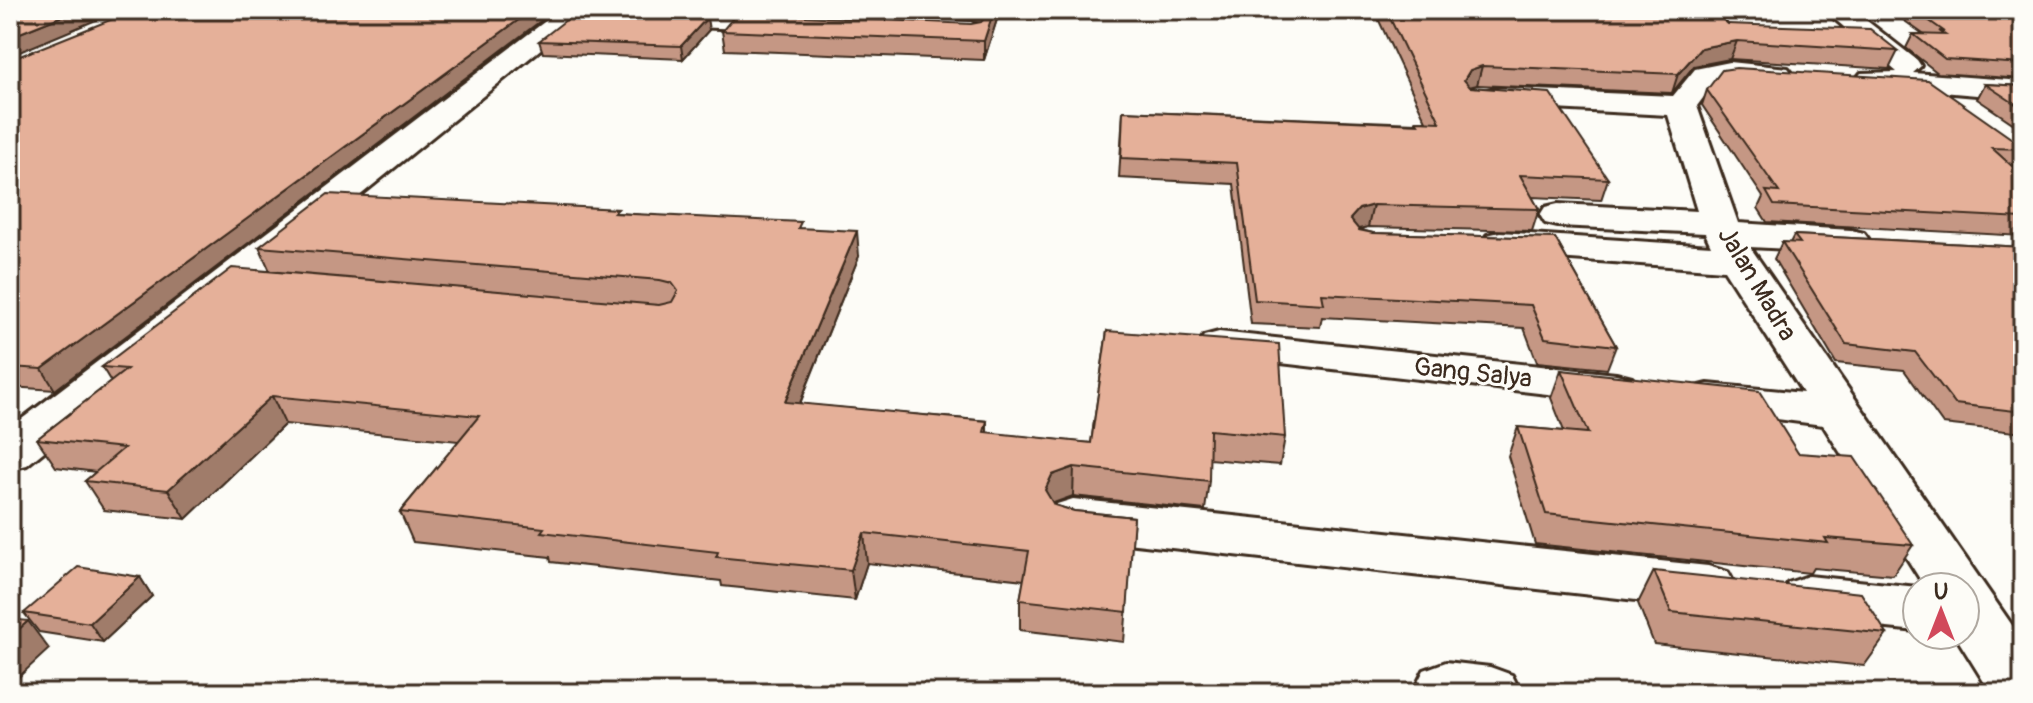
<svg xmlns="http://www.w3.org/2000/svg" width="2033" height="703" font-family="Pangolin,sans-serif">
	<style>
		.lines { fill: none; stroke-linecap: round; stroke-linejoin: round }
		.street-casing { stroke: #3b2a1e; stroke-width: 6 }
		.street { fill: #fdfcf7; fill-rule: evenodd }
		.wall { fill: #c59784; stroke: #3b2a1e; stroke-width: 2 }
		.shaded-wall { fill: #a07b6b; stroke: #3b2a1e; stroke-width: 2 }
		.building { fill: #e5b099; stroke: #3b2a1e; stroke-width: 2 }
		.labels { text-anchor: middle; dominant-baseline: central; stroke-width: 6; stroke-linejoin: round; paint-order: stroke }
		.street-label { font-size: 26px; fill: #3b2a1e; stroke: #fdfcf7 }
	</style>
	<rect width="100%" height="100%" fill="#fdfcf7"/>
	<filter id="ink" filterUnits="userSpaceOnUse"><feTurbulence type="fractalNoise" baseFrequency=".0125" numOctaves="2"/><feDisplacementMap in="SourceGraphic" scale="16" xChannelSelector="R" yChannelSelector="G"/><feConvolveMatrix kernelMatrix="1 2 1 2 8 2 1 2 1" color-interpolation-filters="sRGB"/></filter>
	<g filter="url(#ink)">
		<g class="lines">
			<!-- street casing -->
			<g class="street-casing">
				<g id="street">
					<path d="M560,10h29l-562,455 -17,4v-41z"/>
					<path d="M666,10l123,5 9,2 4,6 -4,6 -9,2 -143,-6 -9,-2 -4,-6 10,-7z"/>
					<path d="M1824,10h29l64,50 4,6 -8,7 110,8v18l-162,-14 -5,-6 5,-6 36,-1z"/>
					<path d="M1730,62l58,6 5,6 -5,6c-24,6 -49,-2 -73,2l-18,24 41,117 113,7 13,3 6,8 -6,8 -13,3 -101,-5 273,394v52h-32l-36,-58h10v-48h-40l-102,-162 -131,-17 -7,-10 7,-10 16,-4 95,9 -79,-123 -224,-16 -13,-3 -6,-8 6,-8 13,-3 211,14 -6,-13 -147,-7 -13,-3 -5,-8 5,-8 13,-3 139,7 -29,-96 -173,-9 -11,-3 -4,-6 4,-6 11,-3 178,8 22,-27z"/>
					<path d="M1219,332l397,42 16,4 7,10 -7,10 -16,4 -412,-48 -7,-9 7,-9z"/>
					<path d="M1073,499l635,67 20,6 8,15 -8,15 -20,6 -635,-71 -19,-6 -7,-13 7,-13z"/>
					<path d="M1808,576l110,11 -1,44 -109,-11 -20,-7 -9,-15 9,-15z"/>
					<path d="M1446,662l44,5 22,8 9,18h-104l-2,-5 9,-18z"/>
				</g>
			</g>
			<!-- street -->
			<use href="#street" class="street"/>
		</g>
		<!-- wall -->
		<g class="wall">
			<path d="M756,10h244l-16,50 -259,-10 -3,-19 249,-7 6,-2 -5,-1z"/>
			<path d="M1374,10h338l16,14 170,27 -9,18 -159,-10 -36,7 -22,27 -195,-8 -7,2 138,92 -7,21 -69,-3 7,12 -7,22 -164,-4 -10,2 15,4 182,5 61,108 -9,23 -70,-7 -13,-34 -202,-11 -2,10 -69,-3 -17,-140 -115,-6 4,-67 293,12v-2h10z"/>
			<path d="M1893,10h124l6,4v65l-85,-6 -32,-25 7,-14h10l-31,-22z"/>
			<path d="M709,30l-26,29 -140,-6 -4,-12z"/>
			<path d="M10,60l45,330 -45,-3z"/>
			<path d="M1985,84l38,2v44l-46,-31z"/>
			<path d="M1707,90l316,53v22h-12l12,11v60l-256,-14 -9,-14 5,-11 -61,-92z"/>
			<path d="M619,213l183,16 57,27 -59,148 187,17v12l104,10 16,-112 178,106 -5,28 -71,-6v22l-4,29 -132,-14 -20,7 1,2 20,6 60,6 -10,125 -104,-12v-30l4,-20 -157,-17 -12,37 -133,-14 -1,-5 -170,-19 -1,-5 -137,-15 -13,-30 59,-71 -174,-17 -99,95 -82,-9 -19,-29 11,-9 -40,-5 -19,-28 74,-57 -9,-15 168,-96 -11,-24z"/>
			<path d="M1794,235l229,12v186l-80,-9 -39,-54 -68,-7 -62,-104 8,-17 8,1z"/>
			<path d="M1561,370l237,83 115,92 -20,30 -80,-7 -3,5 -275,-29 -27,-88 10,-29 46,4 -13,-33z"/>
			<path d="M1654,571l233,63 -23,32 -210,-22 -16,-41z"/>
			<path d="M140,577l12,19 -49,46 -64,-10 -15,-19z"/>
		</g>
		<!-- shaded-wall -->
		<g class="shaded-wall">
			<path d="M77,10h43l-110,46v-19z"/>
			<path d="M532,10h23l-500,380 -13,-21z"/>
			<path d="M994,10h6l-16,50v-19z"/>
			<path d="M707,18l2,12 -26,29 -2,-13z"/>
			<path d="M1737,41l-7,18 -36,7 -22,27 6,-19 23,-26z"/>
			<path d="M1482,66l-5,19 -12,3 -1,-8 6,-10z"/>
			<path d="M1373,205l-5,22 -14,3 -4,-11 9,-10z"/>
			<path d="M857,231l2,25 -70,174 -4,-28z"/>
			<path d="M272,396l13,28 -99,95 -18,-29z"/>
			<path d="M1074,467l-1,29 -22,8 -6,-14 7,-15z"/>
			<path d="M864,533l3,30 -12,37 -4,-30z"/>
			<path d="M140,577l12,19 -49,46 -13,-19z"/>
			<path d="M28,621l21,28 -39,36v-48z"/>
		</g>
		<!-- building -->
		<g class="building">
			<path d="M10,10h67l-67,27v-19l7,-3 -7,-1 9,-3z"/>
			<path d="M135,10h397l-490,359 -32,-2v-307z"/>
			<path d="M985,10h9l-10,31 -262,-10 15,-18 234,11 10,-2 6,-7z"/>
			<path d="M1386,10h326l16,14 142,5 28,22 -161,-10 -36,7 -23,26 -196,-8 -12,4 -6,10 6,7 80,6 58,86 -88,-4 19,34 -166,-4 -14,4 -9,10 9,11 14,3 182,5 61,108 -71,-8 -14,-33 -209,-11 2,10 -69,-4 -18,-137 -116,-5 2,-47 295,13 -2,-3 24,1z"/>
			<path d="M1914,10h103l6,4v50l-78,-5 -32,-25 32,1 -6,-4 6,1z"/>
			<path d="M576,12l131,6 -26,28 -142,-5z"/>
			<path d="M1736,68l192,12 90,63h5v6l-31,-1 31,28v42l-249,-13 -8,-14 13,1 -72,-102 15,-20z"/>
			<path d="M1985,84l38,2v23z"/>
			<path d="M328,194l290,15 -4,4 187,9 -3,6 59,3 -72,171 202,19 -3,11 107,11 16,-112 172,13 6,93 -75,-7 -1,51 -135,-14 -22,8 -7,15 9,15 20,6 60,6 -7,95 -107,-12 9,-49 -165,-18 -13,37 -135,-13 2,-5 -177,-20 3,-4 -144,-16 79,-96 -207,-20 -104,94 -83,-9 39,-33 -87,-9 90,-70 -25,-2 130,-99 427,37 13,-3 6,-11 -6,-8 -12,-3 -401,-33z"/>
			<path d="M1794,235l229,12v136l-8,-1 8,10v20l-68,-8 -40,-52 -69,-8 -64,-102 18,1z"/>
			<path d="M1561,370l198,21 39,62 56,4 59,88 -88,-7 3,5 -282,-29 -28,-87 70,6z"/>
			<path d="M78,567l62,10 -50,46 -66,-10z"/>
			<path d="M1654,571l207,22 26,41 -216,-22z"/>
			<path d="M10,619l18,2 -18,16z"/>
		</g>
	</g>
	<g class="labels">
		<!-- street labels -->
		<g class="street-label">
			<text transform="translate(1757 284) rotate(59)">Jalan Madra</text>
			<text transform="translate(1473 373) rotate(6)">Gang Salya</text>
		</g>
	</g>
	<!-- margin -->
	<rect width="2033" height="703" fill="none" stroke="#fdfcf7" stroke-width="40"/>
	<rect x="20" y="20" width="1993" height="663" fill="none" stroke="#3b2a1e" stroke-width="3" filter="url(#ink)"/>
	<!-- north arrow -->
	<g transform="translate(1941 611)"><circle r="38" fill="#fdfcf7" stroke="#afa8a0" stroke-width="2"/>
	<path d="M0-6L14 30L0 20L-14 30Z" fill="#d1495b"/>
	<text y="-12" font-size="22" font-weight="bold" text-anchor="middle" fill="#3b2a1e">U</text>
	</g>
</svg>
